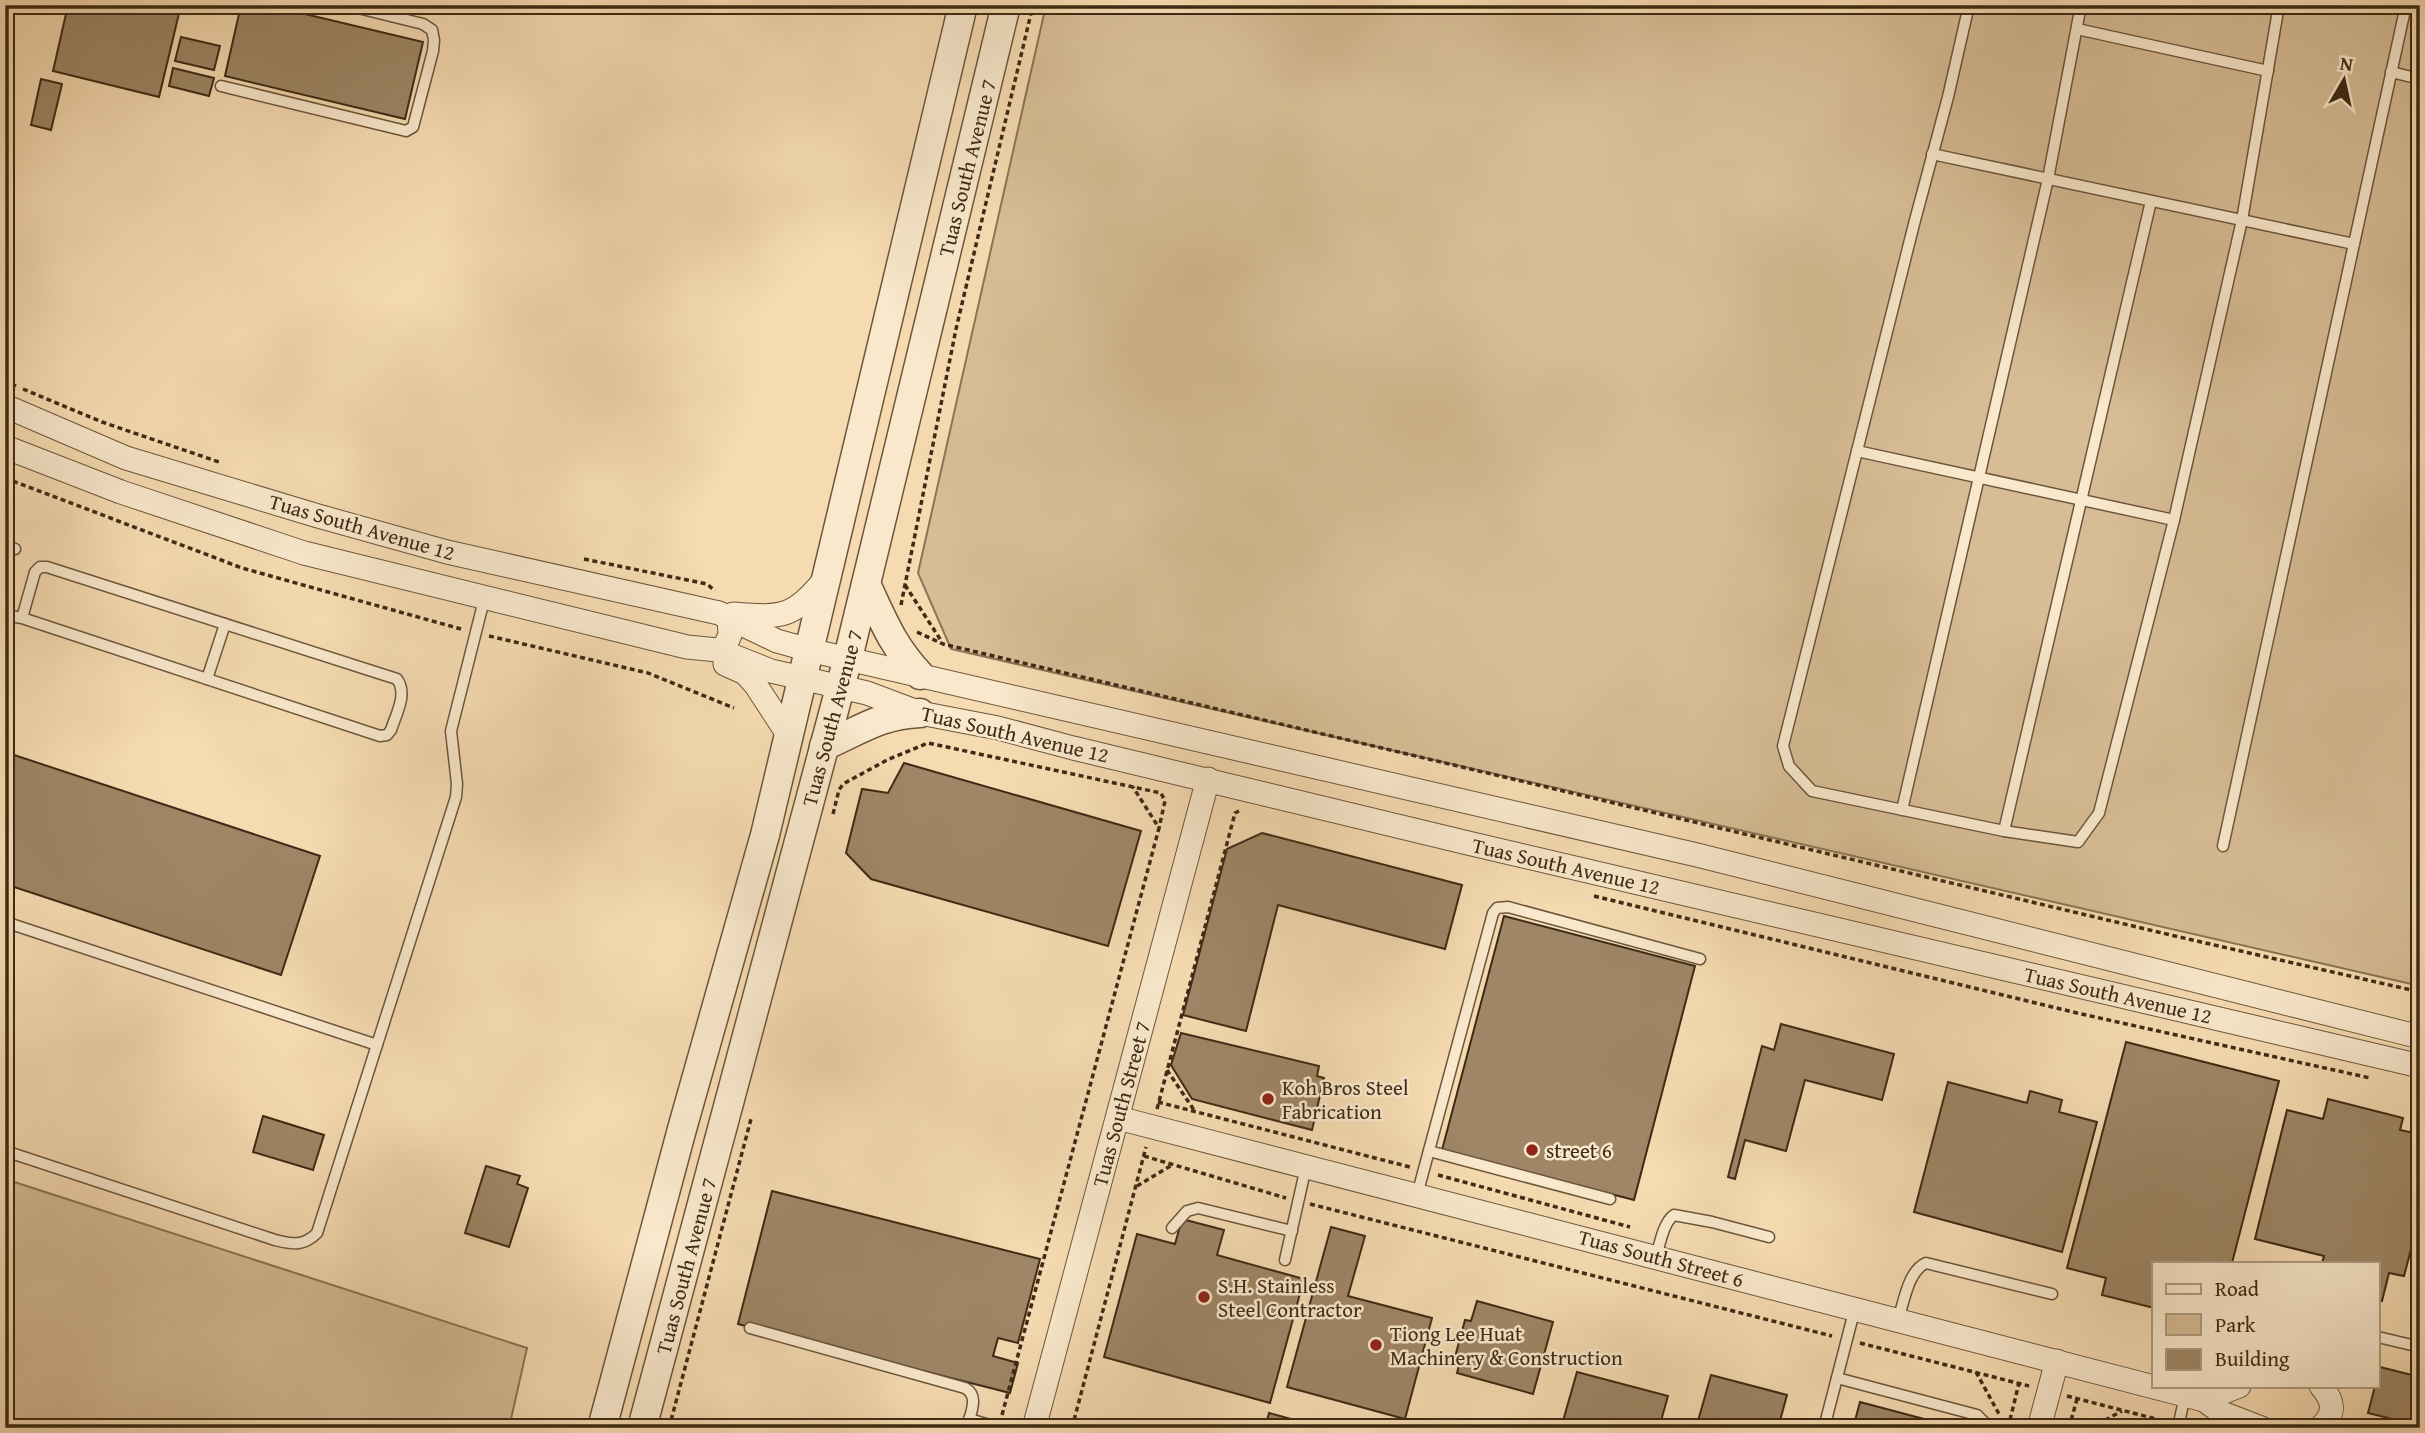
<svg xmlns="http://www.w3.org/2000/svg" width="2425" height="1433" font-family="'Gentium Book Plus',serif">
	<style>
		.green { fill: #d7bd96; stroke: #8a7456; stroke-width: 2 }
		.building { fill: #9e8666; stroke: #3e2a15; stroke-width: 2 }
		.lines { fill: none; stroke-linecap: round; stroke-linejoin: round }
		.service-casing { stroke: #6c563c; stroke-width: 13 }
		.minor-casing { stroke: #6c563c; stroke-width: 25 }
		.tertiary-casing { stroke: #6c563c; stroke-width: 31 }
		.path { stroke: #3e2a15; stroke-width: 3.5; stroke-dasharray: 5 3.5; stroke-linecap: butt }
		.service { stroke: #f9e8cc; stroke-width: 10 }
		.minor { stroke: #f9e8cc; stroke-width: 23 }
		.tertiary { stroke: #f9e8cc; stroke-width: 28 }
		.poi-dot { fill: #8f2418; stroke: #f9e8cc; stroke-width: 2.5 }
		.labels { text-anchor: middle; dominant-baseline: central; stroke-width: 5; stroke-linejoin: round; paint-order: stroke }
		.street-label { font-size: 21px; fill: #3e2a15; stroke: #f9e8cc }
		.poi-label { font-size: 21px; fill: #3e2a15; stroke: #f9e8cc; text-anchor: start }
	</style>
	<rect width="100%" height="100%" fill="#f6dbb1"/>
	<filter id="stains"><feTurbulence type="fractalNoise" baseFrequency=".00286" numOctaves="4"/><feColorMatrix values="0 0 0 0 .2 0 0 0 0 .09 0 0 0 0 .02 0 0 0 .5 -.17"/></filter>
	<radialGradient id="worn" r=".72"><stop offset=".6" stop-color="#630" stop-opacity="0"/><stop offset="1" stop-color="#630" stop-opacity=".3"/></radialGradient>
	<!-- green -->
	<g class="green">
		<path d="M1046,5h1374v981l-1469,-337 -33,-76z"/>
		<path d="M5,1179l522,169 -18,80h-504z"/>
	</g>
	<!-- building -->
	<g class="building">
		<path d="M68,5h113l-22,92 -106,-26z"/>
		<path d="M241,5h26l156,37 -18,77 -180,-43z"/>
		<path d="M181,37l39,9 -6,24 -39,-9z"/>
		<path d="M173,68l41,10 -5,18 -40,-10z"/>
		<path d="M41,79l21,5 -11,46 -20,-5z"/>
		<path d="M5,752l315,104 -39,119 -276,-91z"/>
		<path d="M904,763l237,68 -33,115 -237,-67 -25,-26 16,-64 26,4z"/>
		<path d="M1262,833l200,52 -17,64 -167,-44 -32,126 -63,-16 44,-166z"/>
		<path d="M1504,916l191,50 -61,234 -192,-50z"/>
		<path d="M1781,1024l113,30 -12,46 -77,-20 -19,71 -41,-11 -10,39 -7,-2 34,-131 12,4z"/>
		<path d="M1181,1033l138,33 -2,10 7,2 -12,52 -120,-31 -21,-34z"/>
		<path d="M2126,1042l153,39 -47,182h-78v45l-52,-13 4,-17 -39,-10z"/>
		<path d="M1948,1082l79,21 3,-12 32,9 -3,12 38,10 -35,130 -148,-40z"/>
		<path d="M2328,1099l75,19 -3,12 20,4v81l-16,61 -15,-3 -7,28 -4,-1v-37h-56l2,-7 -69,-17 32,-129 36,9z"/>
		<path d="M263,1116l61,19 -11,35 -60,-18z"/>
		<path d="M486,1166l34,10 -3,8 11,4 -19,59 -44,-14z"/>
		<path d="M772,1191l268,68 -22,84 -20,-5 -5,18 25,7 -8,30 -272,-69z"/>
		<path d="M1182,1219l42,11 -7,25 87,24 -34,124 -166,-46 33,-123 38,10z"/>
		<path d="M1331,1227l34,9 -17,60 84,22 -27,101 -118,-32z"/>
		<path d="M1477,1301l76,21 -20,72 -76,-21 4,-15 -6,-1 10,-37 6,1z"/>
		<path d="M2380,1367l40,10v49l-52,-13 7,-27h3z"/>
		<path d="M1577,1372l91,24 -9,32h-98z"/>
		<path d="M1711,1375l76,20 -9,33h-82z"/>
		<path d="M1860,1402l98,26h-105z"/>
		<path d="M1269,1413l55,15h-59z"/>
		<path d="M1084,1421l26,7h-28z"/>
	</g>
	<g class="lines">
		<!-- service casing -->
		<g class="service-casing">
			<g id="service">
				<path d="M1969,5l-21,92 -34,127 -131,522 6,20 23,25 192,40 74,11 21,-29 75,-293 68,-300 37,-215"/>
				<path d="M2077,29l191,42"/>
				<path d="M2391,72l29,7"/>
				<path d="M221,86l185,45 7,-4 20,-76 1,-11 -2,-10 -9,-6 -77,-19"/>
				<path d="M1932,154l422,90"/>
				<path d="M1857,451l317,69"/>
				<path d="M5,545l10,4"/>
				<path d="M5,615l17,3 358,118 7,-1 4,-5c5,-16 17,-36 6,-51l-350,-112h-7l-5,5 -13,46"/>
				<path d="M207,679l18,-55"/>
				<path d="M1902,810l146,-631 33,-174"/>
				<path d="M2004,831l147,-630"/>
				<path d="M2223,846l183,-841"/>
				<path d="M5,922l372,123"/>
				<path d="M5,1151l270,89c17,4 28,7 42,-7l139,-436 1,-13 -6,-53 34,-135"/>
				<path d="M1429,1151l181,48"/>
				<path d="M1417,1195l76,-282 4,-5 11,-1 192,52"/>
				<path d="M1172,1228l15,-17 11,-3 94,23"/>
				<path d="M1656,1257c4,-13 7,-34 18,-42l38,7 57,15"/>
				<path d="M1285,1260l21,-93"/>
				<path d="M1898,1320c6,-18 10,-49 28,-57l126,31"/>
				<path d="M750,1328l215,60c15,8 5,26 2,40"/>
				<path d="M2378,1337l42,10"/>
				<path d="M1837,1378l140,37 13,13"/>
				<path d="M969,1419l31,9"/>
				<path d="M1824,1428l31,-120"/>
				<path d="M2178,1428l7,-33"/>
			</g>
		</g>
		<!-- minor casing -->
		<g class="minor-casing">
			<g id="minor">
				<path d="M5,406l121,52 192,58 129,36 272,61 10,5 1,17 -6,13 -6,2"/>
				<path d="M5,447l116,45 183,61 383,94 31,3 53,21 96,22 53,20 78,15 75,20 399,96 948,222"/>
				<path d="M733,614c51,4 60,4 94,-37"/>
				<path d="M729,618l48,23 32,9 888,205 723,182"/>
				<path d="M725,664l20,9 10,11 34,52"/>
				<path d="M1118,1118l1086,282 18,13 39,15"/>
				<path d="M2204,1400l35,-14"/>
				<path d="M1034,1428l174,-649"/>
				<path d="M2039,1428l18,-67"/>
				<path d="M2320,1428c16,-14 14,-27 1,-42"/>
			</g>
		</g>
		<!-- tertiary casing -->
		<g class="tertiary-casing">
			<g id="tertiary">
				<path d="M866,584c17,36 26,61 54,91"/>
				<path d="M824,746c37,-16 55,-31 96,-33"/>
				<path d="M602,1428l80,-299 83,-294 198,-830"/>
				<path d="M642,1428l206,-770 158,-653"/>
			</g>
		</g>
		<!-- path -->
		<g class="path">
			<path d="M5,381l11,5"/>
			<path d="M23,389l79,33 117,40"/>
			<path d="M5,478l237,90 219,61"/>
			<path d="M584,559l123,25 8,7"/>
			<path d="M905,585l37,57"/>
			<path d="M901,605l55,-276 77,-324"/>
			<path d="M917,632l26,12 1232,292 245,56"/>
			<path d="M489,636l159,37 86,35"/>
			<path d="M833,814l6,-24 4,-6 44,-24 41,-17 233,50 4,8 -6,27"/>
			<path d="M1594,896l483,117 293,65"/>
			<path d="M1167,1070l27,40"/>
			<path d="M1158,1102l252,65"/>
			<path d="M1157,1109l78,-296 4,-2"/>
			<path d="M1144,1156l142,42"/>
			<path d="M1438,1175l192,52"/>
			<path d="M1137,1186l35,-21"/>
			<path d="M1310,1204l522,132"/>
			<path d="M1860,1343l169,43"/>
			<path d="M1976,1372l23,42"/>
			<path d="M2067,1396l97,25"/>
			<path d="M1002,1415l157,-587 -26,-41"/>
			<path d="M669,1428l82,-309"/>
			<path d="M1072,1428l74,-281"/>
			<path d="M2008,1428l11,-45"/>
			<path d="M2069,1428l8,-29"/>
			<path d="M2090,1428l32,-17"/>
		</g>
		<!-- service -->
		<use href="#service" class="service"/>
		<!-- minor -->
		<use href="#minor" class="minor"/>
		<!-- tertiary -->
		<use href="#tertiary" class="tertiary"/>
	</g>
	<!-- markers -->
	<g class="poi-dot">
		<circle cx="1268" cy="1099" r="7"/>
		<circle cx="1532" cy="1150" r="7"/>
		<circle cx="1204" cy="1297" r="7"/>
		<circle cx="1376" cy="1345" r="7"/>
	</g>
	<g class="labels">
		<!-- street labels -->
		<g class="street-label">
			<text transform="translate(967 168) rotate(-76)">Tuas South Avenue 7</text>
			<text transform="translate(362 527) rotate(16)">Tuas South Avenue 12</text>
			<text transform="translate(832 718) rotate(-75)">Tuas South Avenue 7</text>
			<text transform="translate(1015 734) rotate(13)">Tuas South Avenue 12</text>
			<text transform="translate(1566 866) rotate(13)">Tuas South Avenue 12</text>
			<text transform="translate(2118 995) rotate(13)">Tuas South Avenue 12</text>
			<text transform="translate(1121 1104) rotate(-75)">Tuas South Street 7</text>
			<text transform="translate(1661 1258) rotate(15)">Tuas South Street 6</text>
			<text transform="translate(686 1266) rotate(-75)">Tuas South Avenue 7</text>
		</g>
		<!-- poi labels -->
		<g class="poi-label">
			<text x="1282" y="1087">Koh Bros Steel<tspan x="1282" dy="24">Fabrication</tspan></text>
			<text x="1546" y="1150">street 6</text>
			<text x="1218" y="1285">S.H. Stainless<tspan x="1218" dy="24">Steel Contractor</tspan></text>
			<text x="1390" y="1333">Tiong Lee Huat<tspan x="1390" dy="24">Machinery &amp; Construction</tspan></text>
		</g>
	</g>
	<!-- margin -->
	<rect width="2425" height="1433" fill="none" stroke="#f6dbb1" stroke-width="28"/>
	<rect x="7" y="7" width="2411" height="1419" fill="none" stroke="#3e2a15" stroke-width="3.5"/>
	<rect x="14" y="14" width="2397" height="1405" fill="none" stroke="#3e2a15" stroke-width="2"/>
	<!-- legend -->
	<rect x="2152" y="1262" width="228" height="126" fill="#f9e8cc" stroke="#ae9c83" stroke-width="2"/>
	<rect x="2166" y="1284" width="35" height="10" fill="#f9e8cc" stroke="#ae9c83" stroke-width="2"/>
	<text x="2215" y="1296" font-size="21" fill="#3e2a15">Road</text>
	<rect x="2166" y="1314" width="35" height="21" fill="#d7bd96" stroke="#ae9c83" stroke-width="2"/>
	<text x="2215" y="1332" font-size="21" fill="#3e2a15">Park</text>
	<rect x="2166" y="1349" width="35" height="21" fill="#9e8666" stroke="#ae9c83" stroke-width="2"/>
	<text x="2215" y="1366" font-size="21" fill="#3e2a15">Building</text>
	<!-- north arrow -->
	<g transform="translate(2344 80) rotate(9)" stroke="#f9e8cc" stroke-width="5" paint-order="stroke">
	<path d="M0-5L12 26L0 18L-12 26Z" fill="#3e2a15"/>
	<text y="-10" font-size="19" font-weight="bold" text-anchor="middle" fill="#3e2a15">N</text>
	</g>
	<rect width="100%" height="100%" filter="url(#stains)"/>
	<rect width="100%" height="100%" fill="url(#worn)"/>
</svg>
